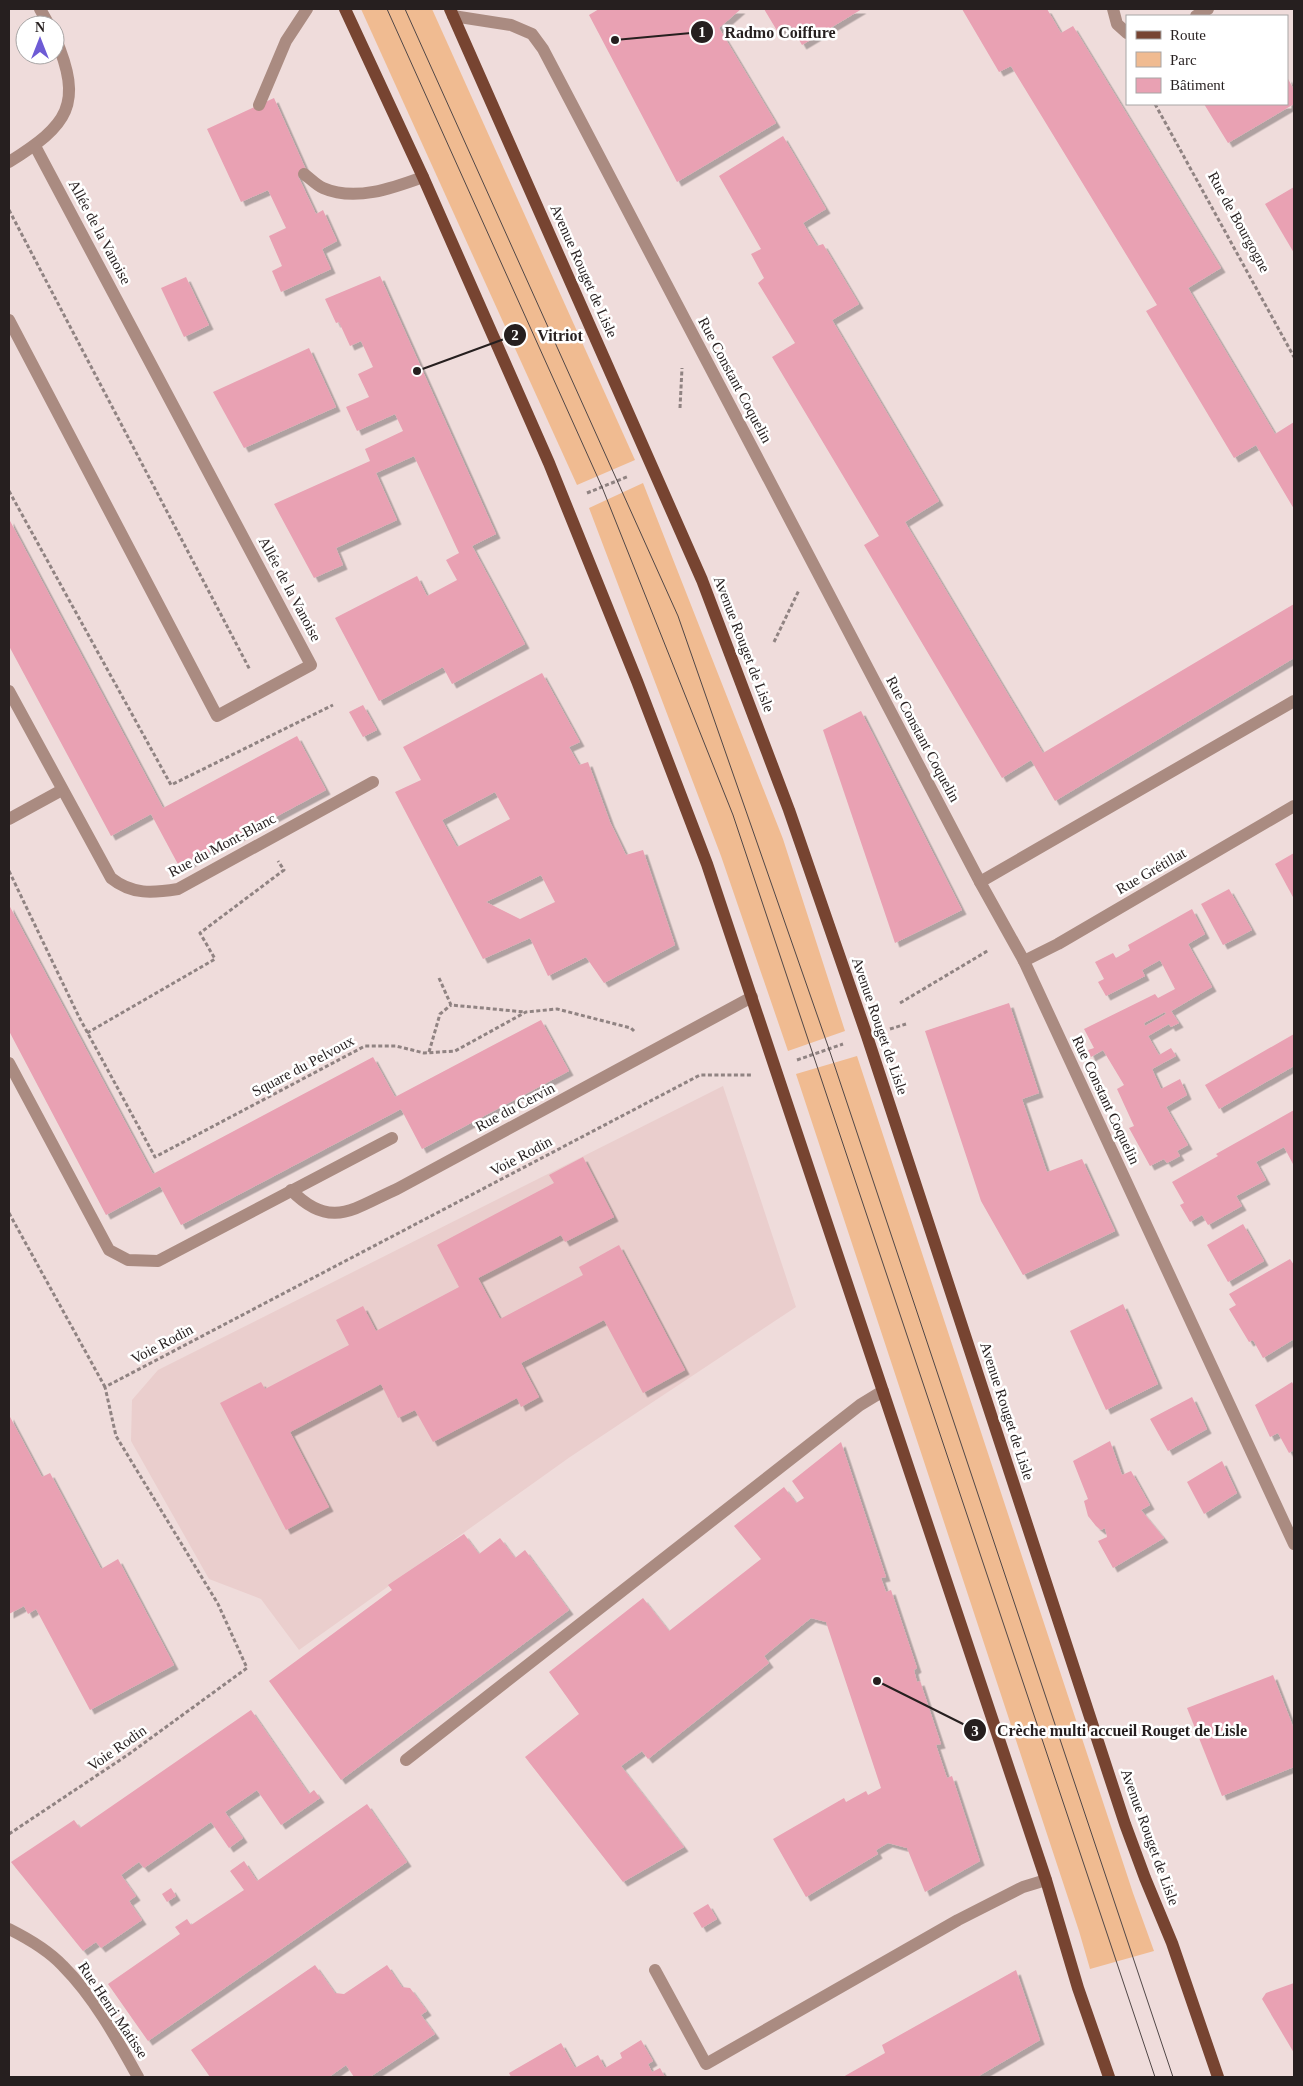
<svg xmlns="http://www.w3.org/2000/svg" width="1303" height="2086" font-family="'Times New Roman',serif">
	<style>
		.built { fill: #eacecd }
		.green { fill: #f0bb91 }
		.building { fill: #e9a1b3; fill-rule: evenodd; filter: url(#shadow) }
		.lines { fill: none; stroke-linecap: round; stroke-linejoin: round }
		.path { stroke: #908382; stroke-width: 3; stroke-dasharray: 4 2.5; stroke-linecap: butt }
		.service { stroke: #aa8b81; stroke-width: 12 }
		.minor { stroke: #aa8b81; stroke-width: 12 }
		.primary { stroke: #774431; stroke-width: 12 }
		.tram { stroke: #514747; stroke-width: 1 }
		.labels { text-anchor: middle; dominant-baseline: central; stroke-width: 5; stroke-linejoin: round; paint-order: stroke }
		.street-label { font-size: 15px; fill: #261f1f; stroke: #fff }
		.leader { fill: none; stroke: #261f1f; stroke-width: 2 }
		.callout-dot { fill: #261f1f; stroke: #fff; stroke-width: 2 }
		.mark-label { font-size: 15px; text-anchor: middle; font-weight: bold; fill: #fff }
		.callout-label { font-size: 16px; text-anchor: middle; font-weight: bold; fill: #261f1f; stroke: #fff; stroke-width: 5; stroke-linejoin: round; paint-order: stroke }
	</style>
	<defs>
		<filter id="shadow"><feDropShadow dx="4.5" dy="4.5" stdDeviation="0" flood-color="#0004"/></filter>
	</defs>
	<rect width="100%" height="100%" fill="#efdcdb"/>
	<!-- built -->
	<path class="built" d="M723,1086l73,221 -226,150 -271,193 -38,-51 -52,-20 -78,-138 1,-41 26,-30z"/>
	<!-- green -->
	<g class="green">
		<path d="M361,9h71l203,451 -58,25z"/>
		<path d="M643,483l140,356 62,192 -57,20 -67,-195 -132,-348z"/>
		<path d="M857,1056l276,837 21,58 -64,18 -11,-38 -283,-857z"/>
	</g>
	<!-- building -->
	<g class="building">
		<path d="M599,9h142l-22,19 57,95 -99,59 -88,-167z"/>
		<path d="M764,9h98l-60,36 -11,-19 -12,8z"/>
		<path d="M962,9h85l14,24 12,-7 148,242 -33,20 87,146 19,-12v87l-38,-64 -22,13 -88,-147 11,-6 -146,-239 -12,6z"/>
		<path d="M1287,77l7,13v14l-66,39 -24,-39h83z"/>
		<path d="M274,98l33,74 -9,4 18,38 7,-4 14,31 -15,8 9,20 -50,23 -9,-21 10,-5 -13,-30 17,-8 -18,-38 -27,12 -34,-73z"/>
		<path d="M783,136l43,73 -23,14 14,23 6,-2 36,60 -27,16 107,181 -34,21 138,231 251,-149v54l-239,143 -24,-41 -29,18 -138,-233 15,-9 -107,-179 23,-14 -37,-60 6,-5 -13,-24 10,-5 -42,-73z"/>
		<path d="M1294,187v66l-29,-49z"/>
		<path d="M380,276l116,258 -24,12 53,98 -73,40 -9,-17 -64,34 -44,-83 82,-42 10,20 30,-16 -11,-20 13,-7 -45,-97 -38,17 21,47 -61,28 7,17 -29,13 -40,-74 96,-43 -5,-12 38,-18 -8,-17 -38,17 -11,-24 23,-10 -11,-23 15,-7 -12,-26 -11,5 -11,-24 -3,1 -11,-24z"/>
		<path d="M186,277l23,48 -25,12 -23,-49z"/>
		<path d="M309,348l27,59 -92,41 -31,-56z"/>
		<path d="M9,519l154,289 134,-72 29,54 -146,78 -29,-54 -40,22 -102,-190z"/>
		<path d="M542,673l38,69 -11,5 10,18 9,-3 22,60 16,33 17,-5 32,95 -71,38 -18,-26 -38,19 -18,-38 -47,21 -88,-167 26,-12 -18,-33zM495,792l15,27 -53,28 -15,-27zM541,875l14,27 -35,17 -34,-17z"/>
		<path d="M363,705l14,25 -14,7 -14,-25z"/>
		<path d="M861,711l101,199 -67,33 -72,-213z"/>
		<path d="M1294,853v46l-19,-35z"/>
		<path d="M1229,889l23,41 -29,15 -22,-41z"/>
		<path d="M9,905l144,269 220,-117 22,40 146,-77 28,51 -147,78 -21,-40 -220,116 -21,-39 -54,29 -97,-184z"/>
		<path d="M1192,909l13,25 -17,10 24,43 -41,24 8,12 -8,4 -2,-3 -21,12 11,19 12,-7 5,8 -24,13 9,20 19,-10 7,16 -21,12 22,38 -11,6 3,5 -13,7 -3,-4 -14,7 -21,-38 5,-2 -17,-37 7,-4 -21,-35 -12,7 -3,-7 6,-2 -10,-19 71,-35 3,4 17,-9 -15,-29 -18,10 3,6 -39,20 -8,-14 6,-3 -9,-17 18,-9 3,5 14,-8 -2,-5zM1165,1012l1,2 -21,12 -1,-3z"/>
		<path d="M1009,1003l30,90 -17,6 25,73 35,-13 33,72 -92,44 -42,-74 -56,-170z"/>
		<path d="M1294,1034v32l-75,43 -14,-24z"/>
		<path d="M1294,1110v56l-10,-19 -28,15 10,18 -30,16 6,10 -34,19 -6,-10 -12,7 -10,-17 4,-2 -12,-21 46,-26 -2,-2z"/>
		<path d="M583,1157l31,60 -49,25 -4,-7 -83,43 22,41 83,-44 -4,-8 40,-22 66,125 -42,23 -39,-73 -83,43 18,34 -18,10 -4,-9 -84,44 -18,-32 -17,8 -17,-34 -91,48 39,75 -43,23 -66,-127 41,-21 4,7 84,-44 -13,-25 27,-14 13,25 83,-44 -22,-42 117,-62 -5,-8z"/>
		<path d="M1243,1224l21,37 -36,21 -21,-37z"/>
		<path d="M1290,1259l4,6v74l-31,19 -10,-18 -4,2 -20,-33 7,-4 -7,-11z"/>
		<path d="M1123,1304l35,80 -52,26 -36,-79z"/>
		<path d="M1292,1382l2,4v64l-5,3 -11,-20 -8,4 -15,-32z"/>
		<path d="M1192,1397l15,32 -39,22 -18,-32z"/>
		<path d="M9,1415l33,62 8,-4 51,96 17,-10 56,106 -84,45 -54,-101 -8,5 -4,-8 -15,8z"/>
		<path d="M1110,1441l12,34 9,-4 19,34 -9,5 23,28 -51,30 -15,-27 9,-4 -2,-9 -4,2 -5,-4 -8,-10 -4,-15 4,-2 -15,-38z"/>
		<path d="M841,1442l45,135 -5,1 5,14 5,-2 26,78 -3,2 3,12 3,-1 21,63 -5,1 11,33 5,-2 28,85 -55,31 -18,-44 -19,-5 -12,7 2,4 -72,43 -33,-58 71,-41 2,4 20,-11 2,4 13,-7 -55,-166 -15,-4 -47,38 5,7 -121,96 -6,-8 -21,15 63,81 -61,35 -98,-125 54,-43 -30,-42 94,-74 26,33 92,-72 -27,-33 50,-39 12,16 8,-5 -12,-17z"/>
		<path d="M1222,1461l15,32 -33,21 -17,-32z"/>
		<path d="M464,1534l15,20 21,-16 15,20 10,-8 44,60 -228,170 -72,-99 123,-91 -4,-5z"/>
		<path d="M1273,1675l21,54v38l-72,29 -35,-88z"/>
		<path d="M251,1710l58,84 5,-4 6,8 -39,27 -24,-35 -32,22 18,26 -14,10 -18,-26 -67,46 -5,-6 -18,13 15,21 -7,5 13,19 -41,28 -5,-6 -13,9 -72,-89 63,-42 6,8z"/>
		<path d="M367,1804l40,58 -259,179 -40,-57 72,-50 -5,-7 12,-8 4,6 53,-35 -14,-19 14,-10 13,20z"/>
		<path d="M171,1888l5,8 -9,6 -5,-8z"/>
		<path d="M708,1904l9,15 -15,9 -9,-15z"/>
		<path d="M315,1965l20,28 9,1 43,-29 15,22 8,1 17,23 -6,4 14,19 -65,43h-16l-8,-12 -17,12h-119l-19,-27z"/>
		<path d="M1016,1970l24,70 -63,37h-134l42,-24 -3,-8z"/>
		<path d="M1294,1983v70l-32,-54 4,-6z"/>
		<path d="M641,2040l12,21 -5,3 4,8 8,-4 5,9h-154l-2,-4 52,-30 14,25 23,-13 7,13 17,-10 -2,-5z"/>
	</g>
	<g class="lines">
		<!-- path -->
		<g class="path">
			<path d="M1155,104l139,253"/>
			<path d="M9,210l241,460"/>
			<path d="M680,408l2,-40"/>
			<path d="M9,491l162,294 162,-80"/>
			<path d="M587,493l42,-17"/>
			<path d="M774,642l25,-52"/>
			<path d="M9,871l70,146 76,140 210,-111h31l28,7 31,-2 71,-39 31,-3 74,19 4,4"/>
			<path d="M439,978l12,27 74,7"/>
			<path d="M900,1003l89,-53"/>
			<path d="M890,1029l16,-5"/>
			<path d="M87,1033l128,-74 -15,-26 84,-63 -6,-9"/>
			<path d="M429,1052l11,-38 11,-9"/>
			<path d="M797,1060l46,-16"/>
			<path d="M9,1213l96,174"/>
			<path d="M9,1834l120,-80 118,-86 -29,-64 -102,-168 -11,-49 595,-312h51"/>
		</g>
		<!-- service -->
		<g class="service">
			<path d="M1113,9l4,15 10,9"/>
			<path d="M1196,16l12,-7"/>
			<path d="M259,105l27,-64 21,-32"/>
			<path d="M304,174c6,4 12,11 19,14 32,14 70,0 100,-11"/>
			<path d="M9,320l208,396 94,-51 -276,-519"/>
			<path d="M9,691l102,187c21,17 42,15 67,11l195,-107"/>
			<path d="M9,819l53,-29"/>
			<path d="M980,882l314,-181"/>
			<path d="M9,1063l100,187 19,10 30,1 234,-123"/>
			<path d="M291,1190c40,41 63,18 106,-1l355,-192"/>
			<path d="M406,1760l454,-355 23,-14"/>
			<path d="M655,1970l51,94 252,-144 65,-33 23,-7"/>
		</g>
		<!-- minor -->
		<g class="minor">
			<path d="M40,9l9,16"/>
			<path d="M453,16l58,9 21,9 11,15 437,833 44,79 270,583"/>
			<path d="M9,162c59,-37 75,-57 46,-125"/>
			<path d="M1024,961l34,-17 236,-138"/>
			<path d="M9,1929c18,9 40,22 54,37 31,31 54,73 75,111"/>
		</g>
		<!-- primary -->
		<g class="primary">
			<path d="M345,9l78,168 126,286 88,218 70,183 339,1016 32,108 31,89"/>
			<path d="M450,9l252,571 87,230 78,226 258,788 20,54 27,65 46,134"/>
		</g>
		<!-- tram -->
		<g class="tram">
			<path d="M387,9l215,478 131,328 422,1262"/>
			<path d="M405,9l273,607 151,433 344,1028"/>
		</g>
	</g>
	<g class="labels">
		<!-- street labels -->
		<g class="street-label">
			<text transform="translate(1239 222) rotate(61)">Rue de Bourgogne</text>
			<text transform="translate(100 232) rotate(62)">Allée de la Vanoise</text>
			<text transform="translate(584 271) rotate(66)">Avenue Rouget de Lisle</text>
			<text transform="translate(735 380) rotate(62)">Rue Constant Coquelin</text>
			<text transform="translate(290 589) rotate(62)">Allée de la Vanoise</text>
			<text transform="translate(744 644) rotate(69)">Avenue Rouget de Lisle</text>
			<text transform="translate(923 739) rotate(62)">Rue Constant Coquelin</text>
			<text transform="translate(222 845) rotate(-28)">Rue du Mont-Blanc</text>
			<text transform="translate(1151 871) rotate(-30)">Rue Grétillat</text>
			<text transform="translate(880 1026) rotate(71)">Avenue Rouget de Lisle</text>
			<text transform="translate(303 1066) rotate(-28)">Square du Pelvoux</text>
			<text transform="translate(1106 1100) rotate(65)">Rue Constant Coquelin</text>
			<text transform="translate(515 1107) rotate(-28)">Rue du Cervin</text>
			<text transform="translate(521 1156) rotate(-28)">Voie Rodin</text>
			<text transform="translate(162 1344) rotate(-28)">Voie Rodin</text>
			<text transform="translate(1007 1411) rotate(72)">Avenue Rouget de Lisle</text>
			<text transform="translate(117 1748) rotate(-35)">Voie Rodin</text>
			<text transform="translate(1150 1837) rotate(70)">Avenue Rouget de Lisle</text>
			<text transform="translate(113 2010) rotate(56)">Rue Henri Matisse</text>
		</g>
	</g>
	<!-- callouts -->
	<path class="leader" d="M615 40L702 32M417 371L515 335M877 1681L975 1730"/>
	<g class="callout-dot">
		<circle cx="615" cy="40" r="5"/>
		<circle cx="417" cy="371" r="5"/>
		<circle cx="877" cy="1681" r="5"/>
		<circle cx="702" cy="32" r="12"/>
		<circle cx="515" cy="335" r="12"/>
		<circle cx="975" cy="1730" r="12"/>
	</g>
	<g class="mark-label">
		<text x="702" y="37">1</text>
		<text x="515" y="340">2</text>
		<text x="975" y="1736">3</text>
	</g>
	<g class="callout-label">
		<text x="780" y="38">Radmo Coiffure</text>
		<text x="560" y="341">Vitriot</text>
		<text x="1122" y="1736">Crèche multi accueil Rouget de Lisle</text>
	</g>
	<!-- border -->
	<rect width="1303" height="2086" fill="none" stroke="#261f1f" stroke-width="20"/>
	<!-- legend -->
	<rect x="1126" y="15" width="162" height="90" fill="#ffffff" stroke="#a8a5a5"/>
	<rect x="1136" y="31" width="25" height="8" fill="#774431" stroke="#a8a5a5"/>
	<text x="1170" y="40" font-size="15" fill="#261f1f">Route</text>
	<rect x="1136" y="52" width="25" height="15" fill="#f0bb91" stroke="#a8a5a5"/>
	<text x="1170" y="65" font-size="15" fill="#261f1f">Parc</text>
	<rect x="1136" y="78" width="25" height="15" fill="#e9a1b3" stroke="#a8a5a5"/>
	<text x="1170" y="90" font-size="15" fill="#261f1f">Bâtiment</text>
	<!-- north arrow -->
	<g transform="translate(40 40)"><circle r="24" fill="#ffffff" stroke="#a8a5a5"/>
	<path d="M0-4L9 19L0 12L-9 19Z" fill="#6e5bd5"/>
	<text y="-8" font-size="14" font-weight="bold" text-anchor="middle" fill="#261f1f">N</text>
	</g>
</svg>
